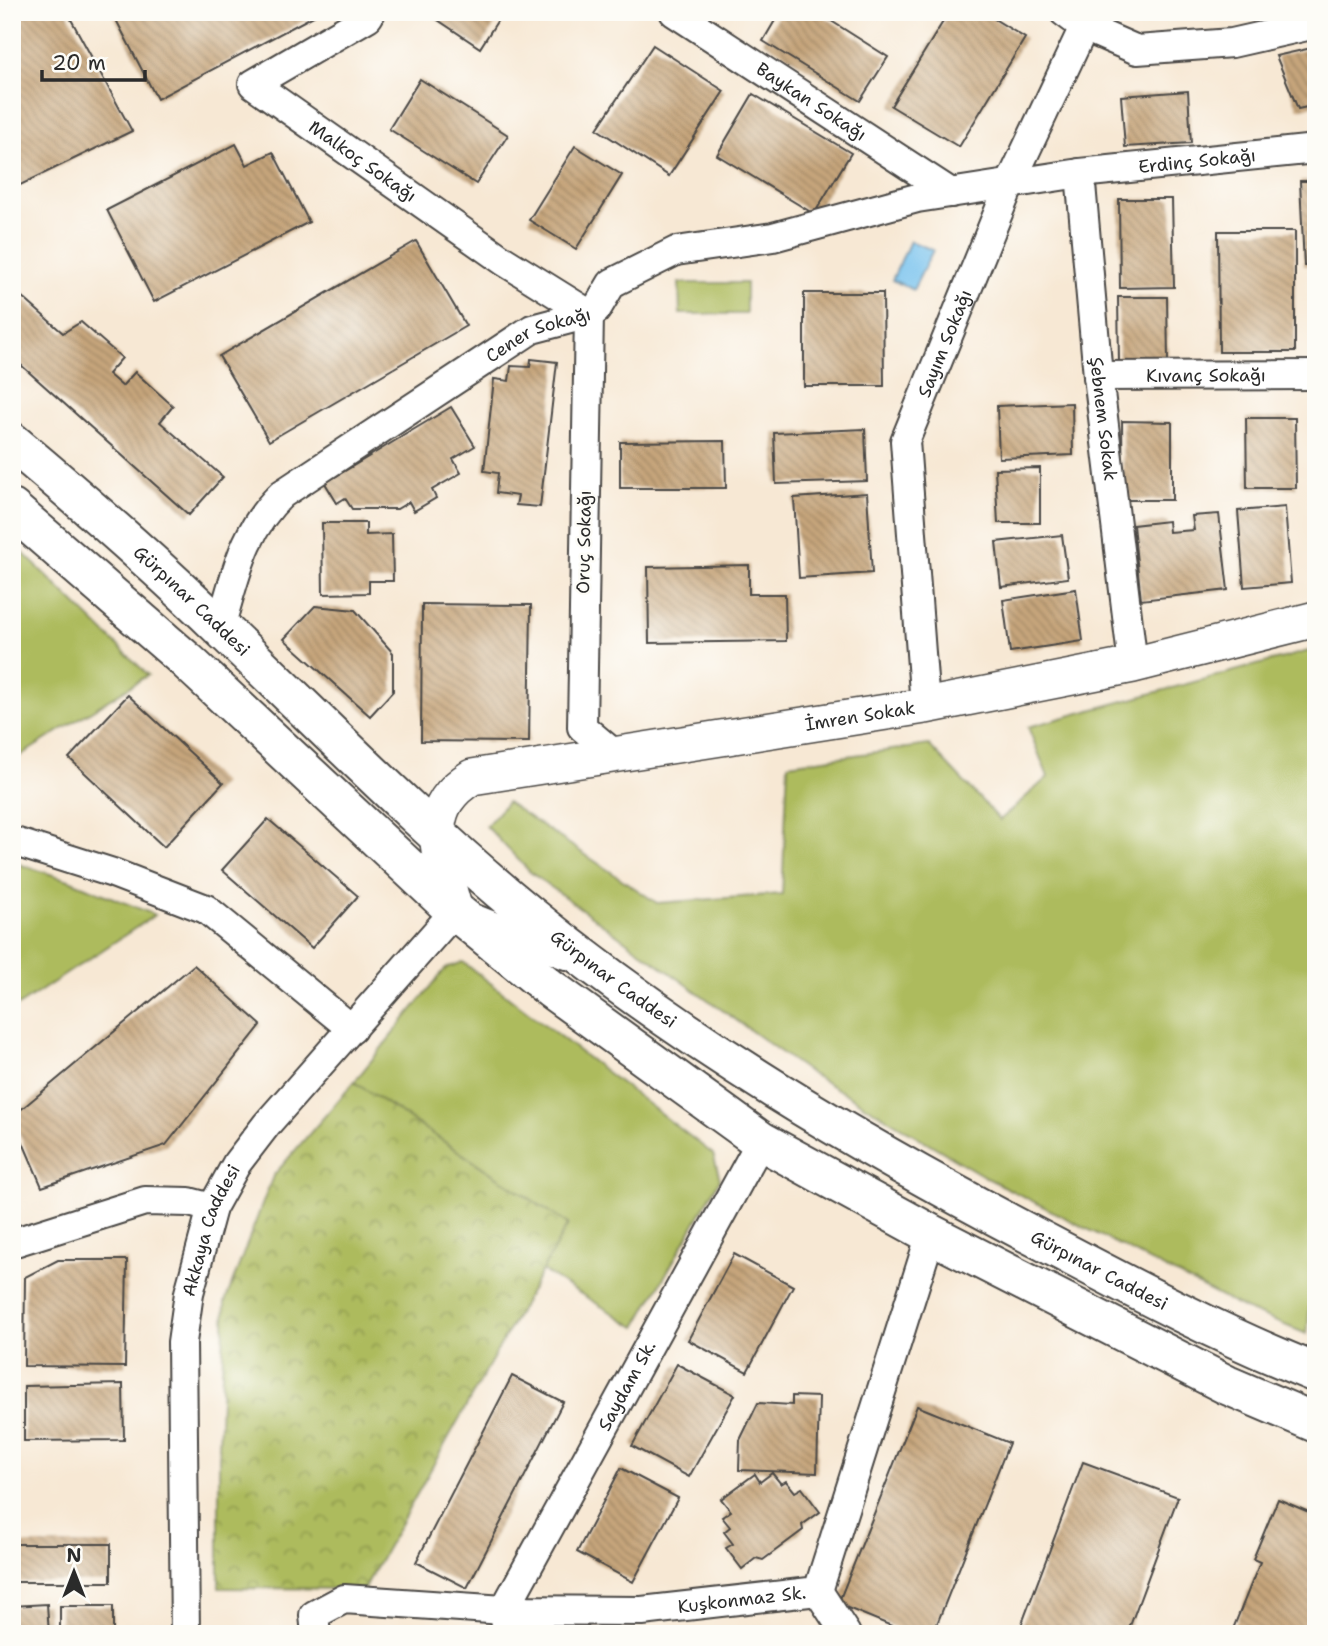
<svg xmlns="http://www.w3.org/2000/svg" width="1328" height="1646" font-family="'Shantell Sans',sans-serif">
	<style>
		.green { fill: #adbb5d; stroke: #6c7344; stroke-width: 2 }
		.park { fill: url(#park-crowns); stroke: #6c7344; stroke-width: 2 }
		.water { fill: #74c1ee; stroke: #50768c; stroke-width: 2 }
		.building { fill: url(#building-back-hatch) }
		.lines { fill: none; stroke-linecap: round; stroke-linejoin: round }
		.minor-casing { stroke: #4a4744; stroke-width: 32 }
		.tertiary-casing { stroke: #4a4744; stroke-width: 38 }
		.secondary-casing { stroke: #4a4744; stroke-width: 42 }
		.minor { stroke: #fff; stroke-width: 28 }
		.tertiary { stroke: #fff; stroke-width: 35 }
		.secondary { stroke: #fff; stroke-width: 38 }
		.labels { text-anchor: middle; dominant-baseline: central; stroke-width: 5; stroke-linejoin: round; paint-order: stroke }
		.street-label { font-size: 18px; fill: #2b2b2b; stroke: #fdfcf7 }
	</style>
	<defs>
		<pattern id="park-crowns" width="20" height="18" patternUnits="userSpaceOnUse" patternTransform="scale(1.75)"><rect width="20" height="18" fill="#adbb5d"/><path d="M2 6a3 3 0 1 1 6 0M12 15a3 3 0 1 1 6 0" fill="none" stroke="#8d984d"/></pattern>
		<pattern id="building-back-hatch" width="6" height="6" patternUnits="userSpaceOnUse" patternTransform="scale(1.75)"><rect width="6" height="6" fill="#c6a57b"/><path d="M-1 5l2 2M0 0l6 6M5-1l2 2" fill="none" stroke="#a18765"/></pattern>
	</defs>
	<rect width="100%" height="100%" fill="#fdfcf7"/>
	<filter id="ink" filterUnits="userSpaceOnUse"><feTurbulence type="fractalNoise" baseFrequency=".0143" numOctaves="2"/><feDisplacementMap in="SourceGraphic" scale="14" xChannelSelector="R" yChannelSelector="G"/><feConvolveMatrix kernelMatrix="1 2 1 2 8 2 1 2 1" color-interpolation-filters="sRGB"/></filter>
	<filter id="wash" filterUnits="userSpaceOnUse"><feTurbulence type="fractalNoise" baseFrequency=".00686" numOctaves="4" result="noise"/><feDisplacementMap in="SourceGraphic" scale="28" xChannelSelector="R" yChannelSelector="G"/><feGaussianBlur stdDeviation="1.57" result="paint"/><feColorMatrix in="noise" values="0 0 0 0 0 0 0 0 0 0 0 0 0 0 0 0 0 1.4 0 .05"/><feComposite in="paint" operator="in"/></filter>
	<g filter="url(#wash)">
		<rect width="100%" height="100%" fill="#f7e8d4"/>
		<!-- green -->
		<g class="green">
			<path d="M679,283h67v31h-66z"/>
			<path d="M20,550l128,125 -136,86v-206z"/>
			<path d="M1316,649v597l-9,88 -60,-24 -258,-131 -182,-108 -277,-199 -44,-46 21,-24 150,101 125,-9 6,-130 141,-19 71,75 48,-43 -20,-50z"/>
			<path d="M12,862l57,18 86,35 -143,95z"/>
			<path d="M463,962l250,192 7,25 -84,148 -95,-57 27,-46 -214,-142 92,-114z"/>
		</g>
		<!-- park -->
		<path class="park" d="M354,1082l214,142 -204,365 -145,-1v-140l6,-146 48,-126z"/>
		<!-- water -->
		<path class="water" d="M910,241l23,9 -20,40 -21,-10z"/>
		<g id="blocks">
			<!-- building -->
			<g class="building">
				<path d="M12,12h55l65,119 -120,58z"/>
				<path d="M112,12h209l-164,87z"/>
				<path d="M426,12h77l-23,36z"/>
				<path d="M780,12h37l71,45 -28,44 -97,-60z"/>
				<path d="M949,12h34l42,26 -66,109 -68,-41z"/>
				<path d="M653,45l71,46 -55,85 -72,-47z"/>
				<path d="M1316,47v58l-18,4 -22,-53z"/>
				<path d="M420,79l88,56 -32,49 -87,-55z"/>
				<path d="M1188,91l3,52 -66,4 -4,-51z"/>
				<path d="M753,94l98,59 -37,61 -97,-59z"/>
				<path d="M236,144l11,21 26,-13 36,70 -155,80 -47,-92z"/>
				<path d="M575,146l47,29 -46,74 -47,-29z"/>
				<path d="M1300,181h16v85h-12z"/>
				<path d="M1119,199h53l2,88 -54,1z"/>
				<path d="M1218,231h77v121h-76z"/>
				<path d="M416,241l50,85 -197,115 -50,-85z"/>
				<path d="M12,288l51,45 18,-11 41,36 -14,16 14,12 13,-14 38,34 -13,16 63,55 -34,38 -177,-158z"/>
				<path d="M804,293h79l1,93h-80z"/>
				<path d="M1118,297h49l1,66h-49z"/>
				<path d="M531,359l26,3 -17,145 -24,-2 2,-9 -22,-3 2,-20 -14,-2 10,-92 15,2 2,-15 19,1z"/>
				<path d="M1072,403l1,52 -74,3 -2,-52z"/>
				<path d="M451,407l24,39 -22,13 8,14 -29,17 4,8 -22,13 -5,-9 -12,7h-45l-7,-11 -8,5 -12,-20z"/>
				<path d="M1246,418h49l1,70h-49z"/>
				<path d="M1122,421l50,1v78h-49z"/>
				<path d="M865,429l2,52 -91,3 -2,-51z"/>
				<path d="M725,441l1,47h-106v-46z"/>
				<path d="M1040,468v55h-42l-3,-54z"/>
				<path d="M867,493l5,80 -73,5 -5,-80z"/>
				<path d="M1285,507l6,76 -47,4 -6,-76z"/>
				<path d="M1219,514l9,76 -87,10 -8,-75 35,-4 1,11 25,-2 -2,-14z"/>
				<path d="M322,523h44v12l26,-1 1,47h-24v12l-46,1z"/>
				<path d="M1062,535l6,43 -67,9 -5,-45z"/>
				<path d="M749,565v29h36l1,47 -137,2 -1,-76z"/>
				<path d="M1076,589l7,52 -73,11 -7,-52z"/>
				<path d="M422,604l109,1 -2,137 -108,-1z"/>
				<path d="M315,606l40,4 38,43v38l-23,25 -86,-77z"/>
				<path d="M128,695l95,88 -59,64 -95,-89z"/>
				<path d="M268,819l90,77 -46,52 -90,-78z"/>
				<path d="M194,965l67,60 -95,120 -124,42 -30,-70z"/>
				<path d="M734,1254l59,32 -46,86 -59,-32z"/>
				<path d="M58,1260h69l-2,107 -101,-1 1,-89z"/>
				<path d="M677,1364l58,31 -46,82 -57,-31z"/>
				<path d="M512,1376l51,26 -96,186 -51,-26z"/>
				<path d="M123,1384l1,56 -100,1v-55z"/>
				<path d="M792,1396l27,1 -2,76 -78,-3 1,-30 18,-37 34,2z"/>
				<path d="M917,1406l92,37 -76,191h-22l-73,-30z"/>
				<path d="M1083,1462l95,35 -51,137h-109z"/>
				<path d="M621,1468l57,30 -45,84 -56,-30z"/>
				<path d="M772,1473l9,11 5,-3 9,11 7,-4 18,24 -18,13 1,5 -40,30 -7,-2 -14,11 -16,-21 7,-4 -9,-12 6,-5 -8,-10 9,-6 -10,-12 34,-25 5,8z"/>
				<path d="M1278,1499l38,16v119h-85l29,-72 -7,-3z"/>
				<rect x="12" y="1544" width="99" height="38"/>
				<path d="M47,1604l2,30h-37v-28z"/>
				<rect x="60" y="1606" width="53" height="28"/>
			</g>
		</g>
	</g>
	<g filter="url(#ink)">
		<use href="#blocks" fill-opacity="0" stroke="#4a4744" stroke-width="2"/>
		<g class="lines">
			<!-- minor casing -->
			<g class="minor-casing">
				<g id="minor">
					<path id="s1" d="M371,12l-3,5 -115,67 251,177 85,53"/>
					<path id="s2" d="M674,12l277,181"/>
					<path d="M1084,27l53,23 95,-7 84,-19"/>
					<path id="s3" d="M1080,173l18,203 35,289"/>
					<path d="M589,314l-7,413 32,27"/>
					<path id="s4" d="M1098,376l218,-1"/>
					<path id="s5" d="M220,627c16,-51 22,-95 62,-133l250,-165 57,-15 7,-4 16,-27 64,-32 97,-14 144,-39 163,-25 236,-24"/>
					<path id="s6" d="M925,706l-20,-265 105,-257 74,-157 -20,-15"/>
					<path d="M12,841l101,32 93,36 146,120"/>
					<path d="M12,1243l133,-42 44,1 23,6"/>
					<path d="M818,1591l28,43"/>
					<path id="s7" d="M185,1634l-3,-292 7,-49 23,-85 25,-45 30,-39 188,-213 111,44"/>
					<path id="s8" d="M316,1634l-2,-19 30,-16 160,11 138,1 176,-20 113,-357"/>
					<path id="s9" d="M507,1634l-3,-24 257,-469"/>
				</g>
			</g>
			<!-- tertiary casing -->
			<g class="tertiary-casing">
				<g id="tertiary">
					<path id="s10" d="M455,911c-13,-52 -39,-100 17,-134l453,-71 208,-41 183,-46"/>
				</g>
			</g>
			<!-- secondary casing -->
			<g class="secondary-casing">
				<g id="secondary">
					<path id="s11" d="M12,442c73,61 144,123 212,189 100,95 196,194 303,282 157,129 332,232 512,326 91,48 181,96 277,134"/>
					<path d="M12,509l175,152 268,250 96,78 210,152 170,93 296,151 89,38"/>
				</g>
			</g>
			<!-- minor -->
			<use href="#minor" class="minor"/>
			<!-- tertiary -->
			<use href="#tertiary" class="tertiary"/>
			<!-- secondary -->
			<use href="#secondary" class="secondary"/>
		</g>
	</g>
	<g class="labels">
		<!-- street labels -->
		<g class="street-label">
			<text stroke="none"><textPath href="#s2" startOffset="164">Baykan Sokağı</textPath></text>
			<text stroke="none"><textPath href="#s5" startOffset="1148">Erdinç Sokağı</textPath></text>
			<text stroke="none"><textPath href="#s1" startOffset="273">Malkoç Sokağı</textPath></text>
			<text stroke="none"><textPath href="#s5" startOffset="452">Cener Sokağı</textPath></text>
			<text stroke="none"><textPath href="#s6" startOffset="371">Sayım Sokağı</textPath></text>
			<text stroke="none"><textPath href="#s4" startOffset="108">Kıvanç Sokağı</textPath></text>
			<text stroke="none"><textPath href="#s3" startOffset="247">Şebnem Sokak</textPath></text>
			<text transform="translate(584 542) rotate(-89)">Oruç Sokağı</text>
			<text stroke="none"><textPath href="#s11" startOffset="240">Gürpınar Caddesi</textPath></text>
			<text stroke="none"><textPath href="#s10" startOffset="542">İmren Sokak</textPath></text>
			<text stroke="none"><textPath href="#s11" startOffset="807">Gürpınar Caddesi</textPath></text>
			<text stroke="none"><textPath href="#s7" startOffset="408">Akkaya Caddesi</textPath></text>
			<text stroke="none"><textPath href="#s11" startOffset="1374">Gürpınar Caddesi</textPath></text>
			<text stroke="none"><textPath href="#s9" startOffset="280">Saydam Sk.</textPath></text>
			<text stroke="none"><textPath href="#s8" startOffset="452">Kuşkonmaz Sk.</textPath></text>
		</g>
	</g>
	<!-- margin -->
	<rect width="1328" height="1646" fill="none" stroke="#fdfcf7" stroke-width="42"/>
	<!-- north arrow -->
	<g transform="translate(74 1572)" stroke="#fdfcf7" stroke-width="5" paint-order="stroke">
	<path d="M0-5L12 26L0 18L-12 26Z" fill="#2b2b2b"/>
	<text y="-10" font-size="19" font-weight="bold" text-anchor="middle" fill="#2b2b2b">N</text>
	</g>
	<!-- scale -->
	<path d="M42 70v10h103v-10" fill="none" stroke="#2b2b2b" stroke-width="3.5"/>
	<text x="52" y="70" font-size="21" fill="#2b2b2b" stroke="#fdfcf7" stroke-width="5" paint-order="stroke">20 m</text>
</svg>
